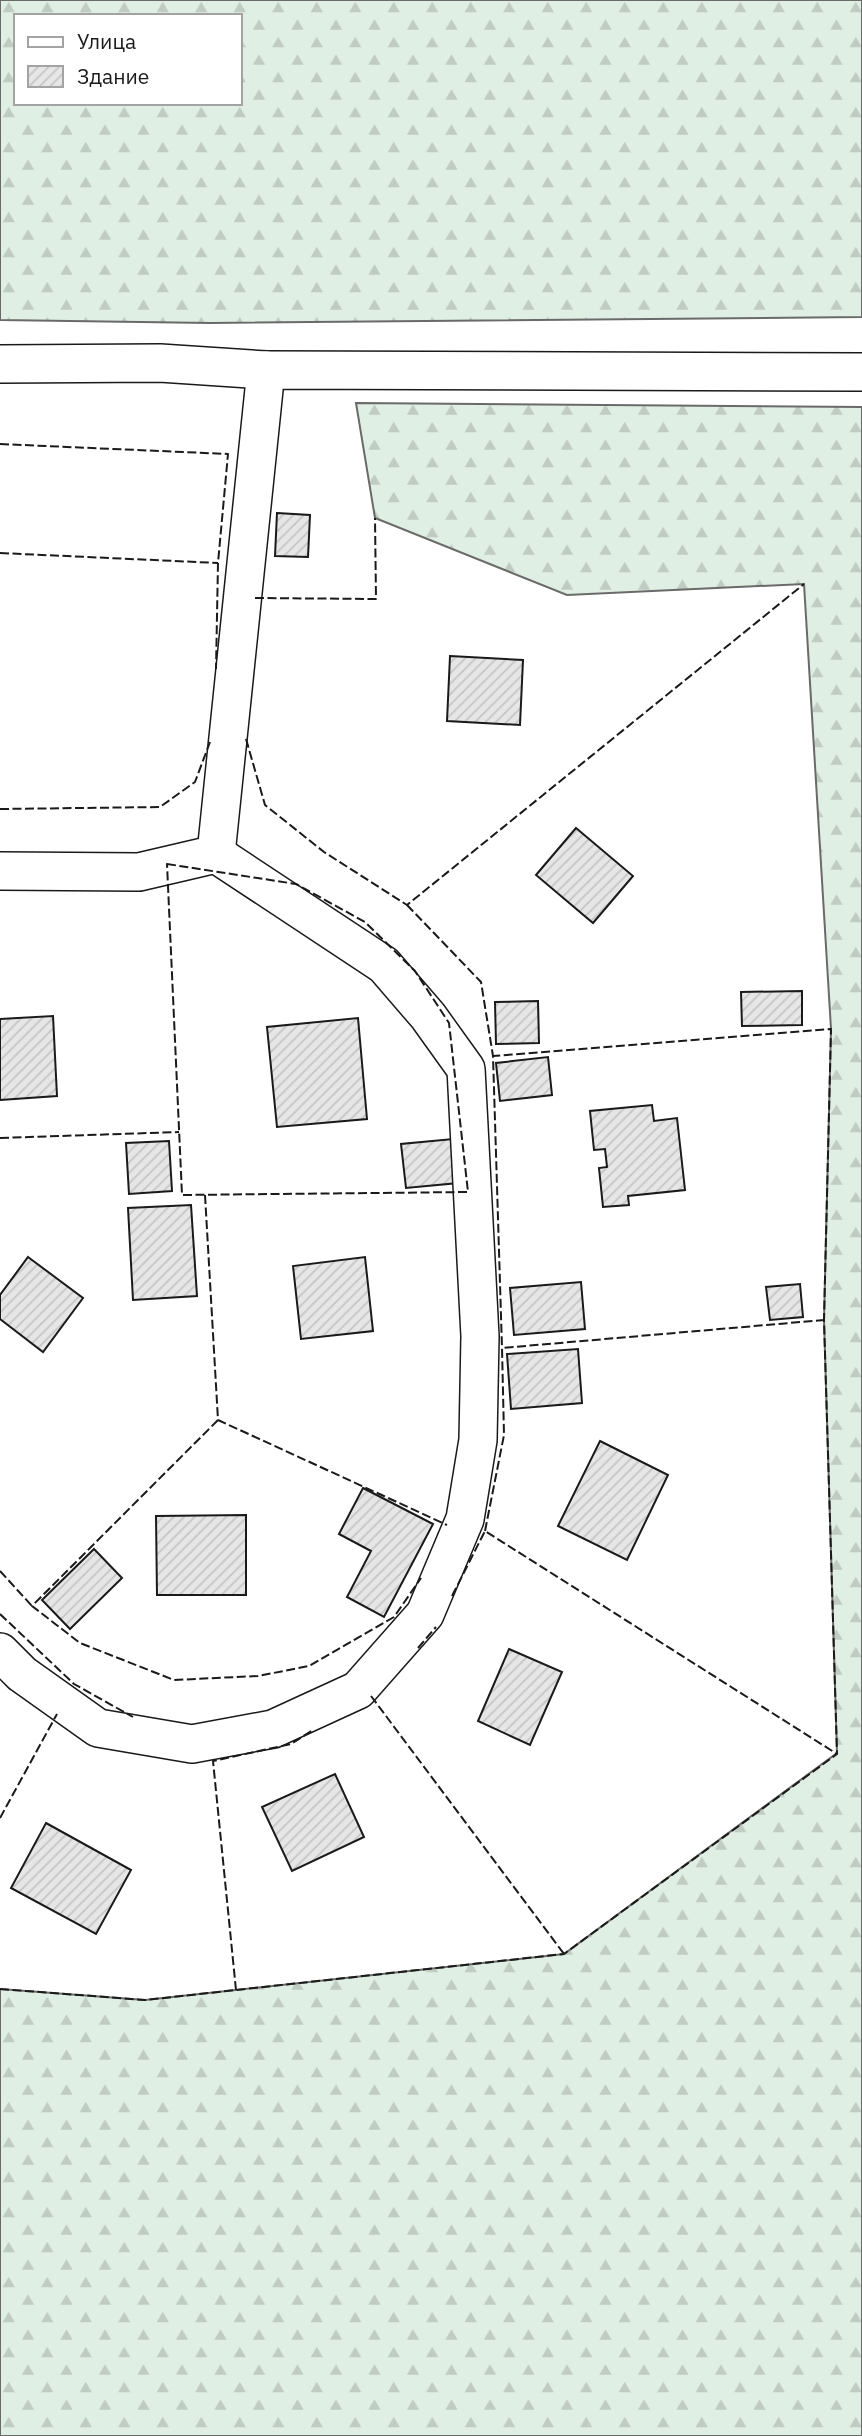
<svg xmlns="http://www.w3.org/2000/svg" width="862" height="2436" font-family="'IBM Plex Sans',sans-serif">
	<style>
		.forest { fill: url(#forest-firs); stroke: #6a6a6a; stroke-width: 2; fill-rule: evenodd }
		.building { fill: url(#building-hatch); stroke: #1a1a1a; stroke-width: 2 }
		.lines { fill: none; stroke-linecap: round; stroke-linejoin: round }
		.street-casing { stroke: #1a1a1a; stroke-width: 40 }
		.street { stroke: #fff; stroke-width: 37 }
		.fence { stroke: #1a1a1a; stroke-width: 2; stroke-dasharray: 9 3.5; stroke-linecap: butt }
	</style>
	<defs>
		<pattern id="forest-firs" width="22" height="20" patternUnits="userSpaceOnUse" patternTransform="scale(1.75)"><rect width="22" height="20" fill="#e0efe3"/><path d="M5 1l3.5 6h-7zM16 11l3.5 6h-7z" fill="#c0ccc2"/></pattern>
		<pattern id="building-hatch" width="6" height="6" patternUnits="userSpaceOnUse" patternTransform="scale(1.75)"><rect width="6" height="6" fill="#e6e6e6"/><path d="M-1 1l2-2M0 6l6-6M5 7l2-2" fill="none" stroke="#c5c5c5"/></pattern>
	</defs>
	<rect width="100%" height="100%" fill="#fff"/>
	<!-- forest -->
	<g class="forest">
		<path d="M0,0h862v317l-652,6 -210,-3zM16,16h224v87h-224z"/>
		<path d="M356,403l506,4v2029h-862v-447l145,11 419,-46 273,-201 -13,-433 7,-291 -27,-445 -237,11 -192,-77z"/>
	</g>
	<!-- building -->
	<g class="building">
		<path d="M277,513l33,2 -2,42 -33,-1z"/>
		<path d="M450,656l73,4 -3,65 -73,-4z"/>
		<path d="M576,828l57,48 -40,47 -57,-48z"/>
		<path d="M802,991v34l-60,1 -1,-34z"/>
		<path d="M538,1001l1,42 -43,1 -1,-42z"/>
		<path d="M53,1016l4,80 -57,4v-81z"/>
		<path d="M358,1018l9,101 -90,8 -10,-100z"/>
		<path d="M548,1057l4,38 -52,6 -4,-38z"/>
		<path d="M652,1105l2,16 23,-3 8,72 -57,6 1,9 -26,2 -4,-39 8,-1 -2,-18 -11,1 -4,-39z"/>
		<path d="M453,1139l5,44 -52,5 -5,-44z"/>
		<path d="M169,1141l3,50 -43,3 -3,-51z"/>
		<path d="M191,1205l6,91 -64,4 -5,-92z"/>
		<path d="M28,1257l55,41 -40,54 -43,-33v-24z"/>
		<path d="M365,1257l8,74 -72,8 -8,-73z"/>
		<path d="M581,1282l4,47 -71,6 -4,-47z"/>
		<path d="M800,1284l3,33 -33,3 -4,-33z"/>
		<path d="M578,1349l4,54 -71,6 -4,-55z"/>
		<path d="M600,1441l68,34 -41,85 -69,-34z"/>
		<path d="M363,1488l70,36 -49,93 -37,-20 24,-46 -32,-17z"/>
		<path d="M246,1515v80h-89l-1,-79z"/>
		<path d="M94,1549l28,29 -52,51 -28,-29z"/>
		<path d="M509,1649l53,23 -32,73 -52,-24z"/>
		<path d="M335,1774l29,63 -72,34 -30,-64z"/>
		<path d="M46,1823l85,47 -35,64 -85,-46z"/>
	</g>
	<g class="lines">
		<!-- street casing -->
		<g class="street-casing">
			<g id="street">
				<path d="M0,364l160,-1 106,7"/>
				<path d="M216,854l50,-484 596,2"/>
				<path d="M0,871l139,1 77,-18 168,111 44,51 38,53 14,267 -2,104 -13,79 -40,95 -67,76 -85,39 -81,15 -94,-16 -76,-54 -22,-22"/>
			</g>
		</g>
		<!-- street -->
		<use href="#street" class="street"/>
		<!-- fence -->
		<g class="fence">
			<path d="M0,444l228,10 -10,109 -2,106"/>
			<path d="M0,553l218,10"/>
			<path d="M255,598l121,1 -1,-81"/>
			<path d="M246,739l19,66 59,47 83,53 397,-321"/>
			<path d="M0,809l160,-2 35,-25 15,-40"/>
			<path d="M167,864l129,20 69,38 50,49 34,52 19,169 -286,3z"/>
			<path d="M407,905l74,77 12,74"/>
			<path d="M0,1138l179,-6"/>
			<path d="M205,1195l13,225 229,105"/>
			<path d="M218,1420l-186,186 48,37 94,37 84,-4 51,-10 85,-49 27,-39"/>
			<path d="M485,1531l19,-96 -2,-87 322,-28"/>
			<path d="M0,1571l32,35"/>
			<path d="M452,1596l33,-65 352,223"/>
			<path d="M0,1614l74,70 59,33"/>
			<path d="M418,1648l18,-21"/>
			<path d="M371,1696l193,258"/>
			<path d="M0,1818l57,-104"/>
			<path d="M0,1989l145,11 419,-46 273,-200 -13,-434 7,-291 -338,27 9,292"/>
			<path d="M236,1990l-23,-229 78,-17 22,-14"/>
		</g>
	</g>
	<!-- legend -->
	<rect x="14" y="14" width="228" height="91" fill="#ffffff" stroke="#a3a3a3" stroke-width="2"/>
	<rect x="28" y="37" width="35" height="10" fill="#ffffff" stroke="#a3a3a3" stroke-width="2"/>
	<text x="77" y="49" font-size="21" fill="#1a1a1a">Улица</text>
	<rect x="28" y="66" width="35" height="21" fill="url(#building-hatch)" stroke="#a3a3a3" stroke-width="2"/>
	<text x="77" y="84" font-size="21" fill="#1a1a1a">Здание</text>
</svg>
